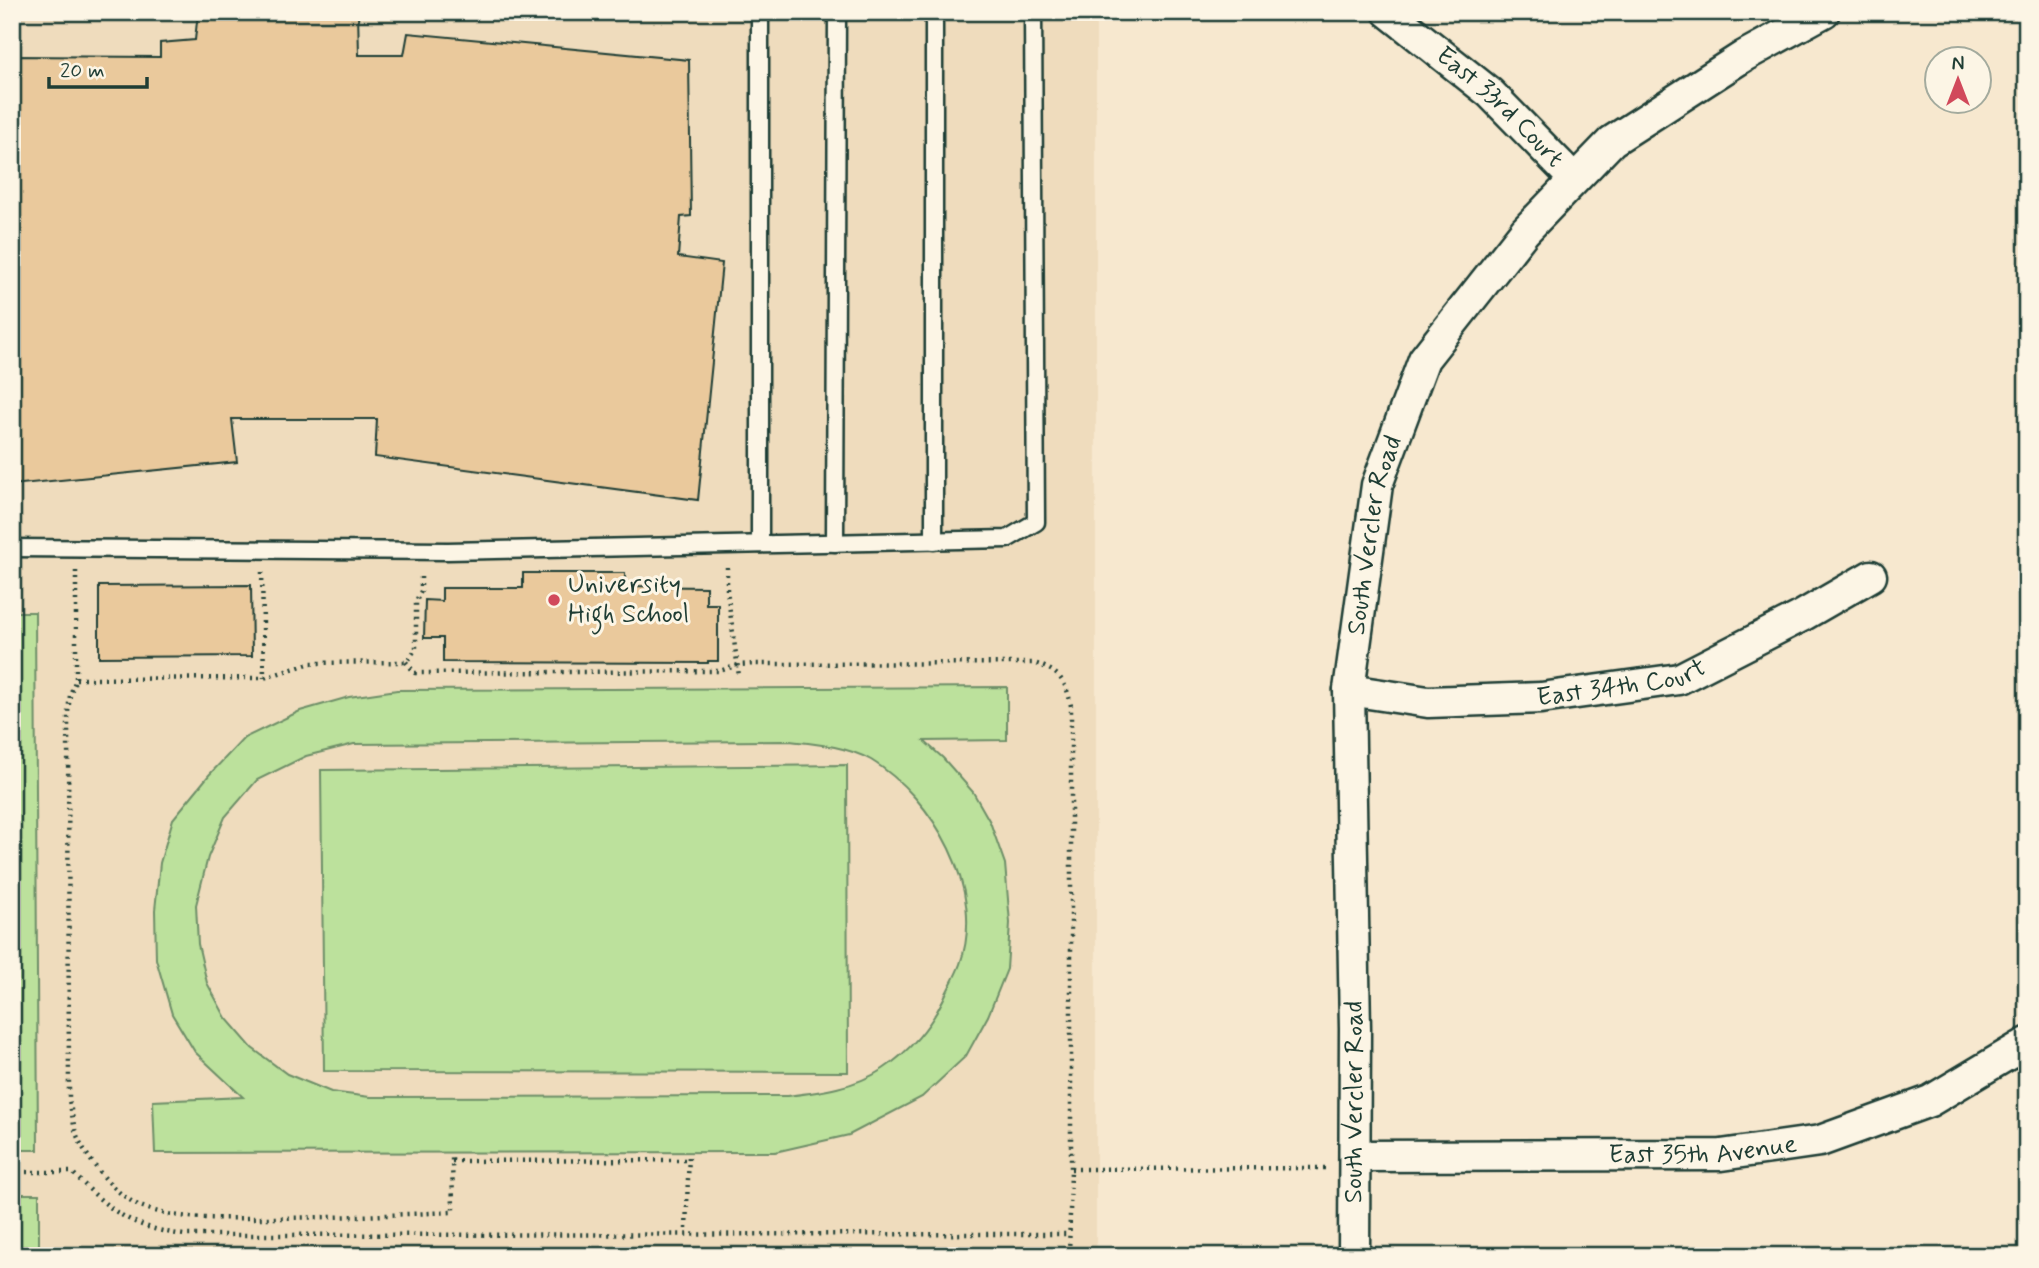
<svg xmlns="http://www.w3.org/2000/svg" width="2039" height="1268" font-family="Mynerve,sans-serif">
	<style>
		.built { fill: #efdcbd }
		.green { fill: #bce19c; stroke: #6e8f68; stroke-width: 2; fill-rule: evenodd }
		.building { fill: #eac99c; stroke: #1f3d34; stroke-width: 2 }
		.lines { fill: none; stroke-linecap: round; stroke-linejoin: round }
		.service-casing { stroke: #1f3d34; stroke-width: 21 }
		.minor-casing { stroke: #1f3d34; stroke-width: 35 }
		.path { stroke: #1f3d34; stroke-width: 4.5; stroke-dasharray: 2 5; stroke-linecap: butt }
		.service { stroke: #fcf5e5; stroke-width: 16 }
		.minor { stroke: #fcf5e5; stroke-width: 30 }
		.poi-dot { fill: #d1495b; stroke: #fcf5e5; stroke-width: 2.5 }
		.labels { text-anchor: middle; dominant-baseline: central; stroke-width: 6; stroke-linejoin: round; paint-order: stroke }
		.street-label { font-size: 26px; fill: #1f3d34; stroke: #fcf5e5 }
		.poi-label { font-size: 26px; fill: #1f3d34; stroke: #fcf5e5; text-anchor: start }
	</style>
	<rect width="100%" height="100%" fill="#f7e8cf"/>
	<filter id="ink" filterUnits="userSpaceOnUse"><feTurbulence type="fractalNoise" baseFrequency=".0143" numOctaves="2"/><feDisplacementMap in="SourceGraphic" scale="14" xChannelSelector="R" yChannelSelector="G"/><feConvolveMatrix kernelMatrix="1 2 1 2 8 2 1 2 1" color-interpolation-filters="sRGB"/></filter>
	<g filter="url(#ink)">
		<!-- built -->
		<rect class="built" x="12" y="12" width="1084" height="1244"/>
		<!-- green -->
		<g class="green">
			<path d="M12,612h23l3,538h-26z"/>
			<path d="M1007,687v53l-83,1 19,17 30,34 17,30 15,42 5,59 -3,46 -19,47 -22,40 -44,41 -73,38 -74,17 -620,1 -2,-52 90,-4 -48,-45 -23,-38 -16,-55 -1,-49 5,-47 13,-44 36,-44 35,-37 56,-27 49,-14 48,-7zM789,741c28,3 57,5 82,19 62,38 116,130 89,204 -4,11 -11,23 -16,34 -13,28 -35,54 -61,71 -29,19 -63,23 -96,27l-417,1 -39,-5 -44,-18 -35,-26 -26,-30 -19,-35 -9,-39 -2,-39 12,-48 17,-40 32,-37 49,-24 48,-12z"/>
			<path d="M847,765l1,307 -524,-1 -3,-301z"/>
			<rect x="12" y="1194" width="27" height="62"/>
		</g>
		<!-- building -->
		<g class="building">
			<path d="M198,12h160l1,43h45l4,-22 281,27 2,156 -10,1 -3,40 44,6 -24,237 -323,-43 2,-38h-145l5,43 -225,23v-429l148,1v-14l35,-3z"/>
			<path d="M523,573h102v13l81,1v17h12v57h-10v2l-265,-1v-24h-19l1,-38 17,1v-13h81z"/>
			<path d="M251,585l1,71 -153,1v-71z"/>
		</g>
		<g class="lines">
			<!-- service casing -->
			<g class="service-casing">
				<g id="service">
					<path d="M760,12v532"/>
					<path d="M934,12v529"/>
					<path d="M835,543l2,-531"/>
					<path d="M12,548l436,3 559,-12 29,-17 -3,-510"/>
				</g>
			</g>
			<!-- minor casing -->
			<g class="minor-casing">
				<g id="minor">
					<path id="s1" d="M1388,12l102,81 84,86"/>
					<path id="s2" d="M1349,690l79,12 113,-4 138,-19 121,-62 71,-41"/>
					<path id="s3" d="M1355,1156l366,-1 99,-14 110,-40 97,-58"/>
					<path id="s4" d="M1354,1256l1,-227 -6,-339 28,-205 47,-126 101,-128 87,-90 132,-85 80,-44"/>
				</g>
			</g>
			<!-- path -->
			<g class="path">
				<path d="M727,567v23l12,86"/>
				<path d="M76,571v108l-6,16 -2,17 1,389c3,11 4,22 7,32 10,26 40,64 67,74 35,14 79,11 117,11 64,0 128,-3 193,-6l-1,-57"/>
				<path d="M262,572l2,106"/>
				<path d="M406,662l9,11 305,-2 18,-6 16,-1 280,-1c25,8 32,17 37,43v463l-2,87"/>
				<path d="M76,679l188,-1 47,-15 95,-1 10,-13v-48l5,-10v-18"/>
				<path d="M452,1161l237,-1"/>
				<path d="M1071,1169l255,-1"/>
				<path d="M12,1172h60c38,39 57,55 112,63l885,-1"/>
				<path d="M686,1229l3,-75"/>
			</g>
			<!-- service -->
			<use href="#service" class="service"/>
			<!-- minor -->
			<use href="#minor" class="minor"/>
		</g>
	</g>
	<!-- markers -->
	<circle class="poi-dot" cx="554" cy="600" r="7"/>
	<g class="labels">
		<!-- street labels -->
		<g class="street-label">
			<text stroke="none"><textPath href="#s1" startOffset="147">East 33rd Court</textPath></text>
			<text stroke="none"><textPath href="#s4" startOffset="723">South Vercler Road</textPath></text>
			<text stroke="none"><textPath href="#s2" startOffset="275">East 34th Court</textPath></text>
			<text stroke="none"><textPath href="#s4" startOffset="154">South Vercler Road</textPath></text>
			<text stroke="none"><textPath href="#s3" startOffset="348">East 35th Avenue</textPath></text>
		</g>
		<!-- poi labels -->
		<g class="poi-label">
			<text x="568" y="585">University<tspan x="568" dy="30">High School</tspan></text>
		</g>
	</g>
	<!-- margin -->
	<rect width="2039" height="1268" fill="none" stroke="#fcf5e5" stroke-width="42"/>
	<rect x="21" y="21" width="1997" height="1226" fill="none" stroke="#1f3d34" stroke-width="2.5" filter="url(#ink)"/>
	<!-- north arrow -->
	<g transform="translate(1958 80)"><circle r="33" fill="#fcf5e5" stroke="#a4ab9e" stroke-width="2"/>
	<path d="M0-5L12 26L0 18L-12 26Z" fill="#d1495b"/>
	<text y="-10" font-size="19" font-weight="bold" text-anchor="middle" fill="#1f3d34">N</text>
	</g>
	<!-- scale -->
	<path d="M49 77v10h98v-10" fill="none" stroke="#1f3d34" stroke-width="3.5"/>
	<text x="60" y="77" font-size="21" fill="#1f3d34" stroke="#fcf5e5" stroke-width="5" paint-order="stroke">20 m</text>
</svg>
